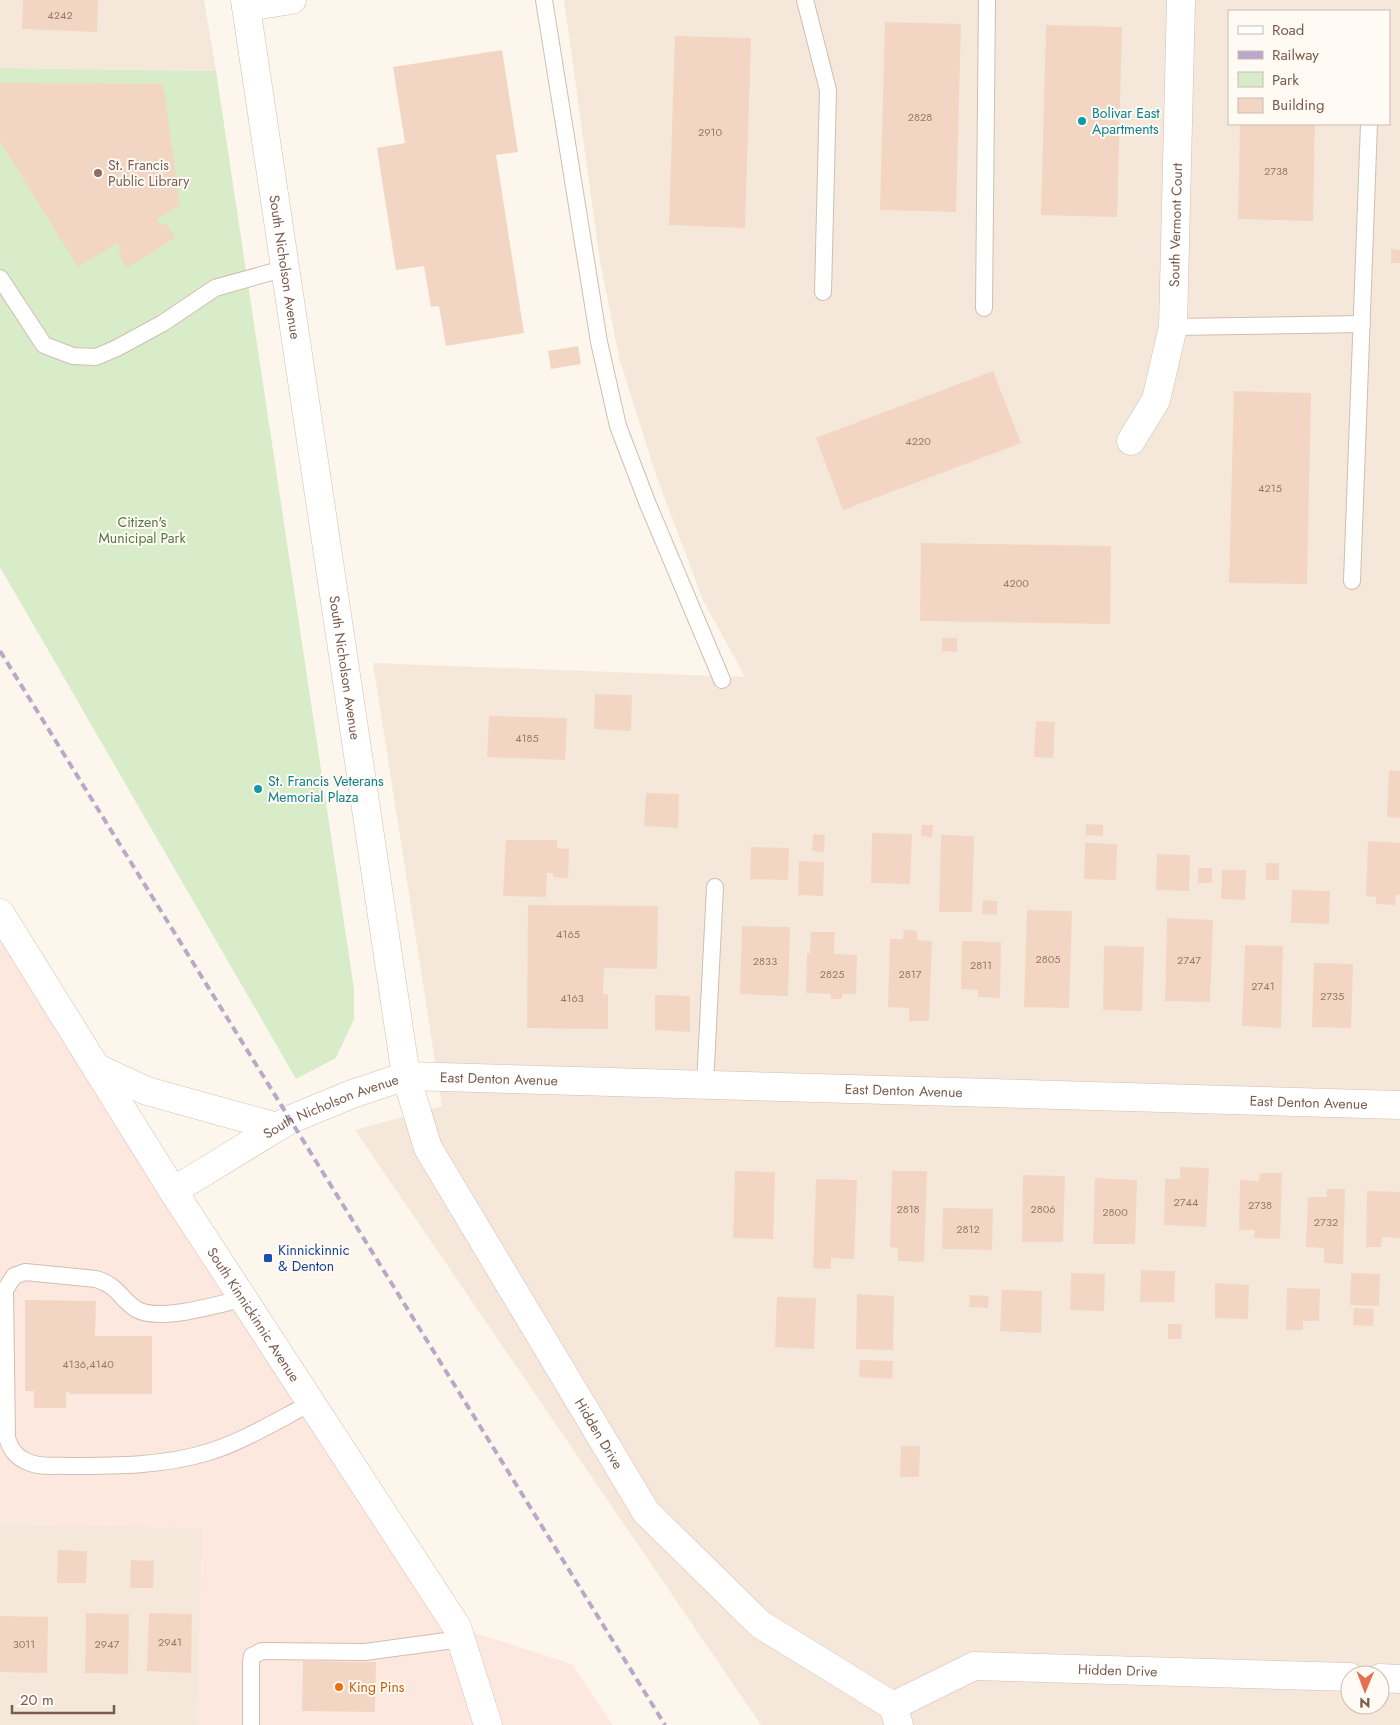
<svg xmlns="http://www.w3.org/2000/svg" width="1400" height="1725" font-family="Jost,sans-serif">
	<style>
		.residential { fill: #f5e8da; fill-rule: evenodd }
		.commercial { fill: #fde8e0 }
		.green { fill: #d8ecc9 }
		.building { fill: #f3d5c3 }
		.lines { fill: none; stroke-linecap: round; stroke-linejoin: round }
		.lane-casing { stroke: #d1beb0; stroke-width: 18 }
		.street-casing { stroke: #d1beb0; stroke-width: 29 }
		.secondary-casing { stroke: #d6c0b0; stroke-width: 29 }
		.lane { stroke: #fff; stroke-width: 16 }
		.street { stroke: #fff; stroke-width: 28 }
		.secondary { stroke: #fff; stroke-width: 28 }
		.rail { stroke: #b9a8c9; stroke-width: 4; stroke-dasharray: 8 5; stroke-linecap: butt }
		.culture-dot { fill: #0f9aa8; stroke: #fffaf3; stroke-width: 2 }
		.education-dot { fill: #8d6e63; stroke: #fffaf3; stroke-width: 2 }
		.transit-dot { fill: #1a4fb4; stroke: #fffaf3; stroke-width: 2 }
		.food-dot { fill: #e8710a; stroke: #fffaf3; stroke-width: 2 }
		.labels { text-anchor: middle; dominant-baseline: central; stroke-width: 4; stroke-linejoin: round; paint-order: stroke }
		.number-label { font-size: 11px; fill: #987a6a }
		.culture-label { font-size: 14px; fill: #0d838f; stroke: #fffaf3; text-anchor: start }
		.education-label { font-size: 14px; fill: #785e54; stroke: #fffaf3; text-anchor: start }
		.street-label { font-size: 14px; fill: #7a5c4d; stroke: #fffaf3 }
		.park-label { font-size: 14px; fill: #537a41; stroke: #fffaf3 }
		.transit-label { font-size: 14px; fill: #164399; stroke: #fffaf3; text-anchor: start }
		.food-label { font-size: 14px; fill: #c56008; stroke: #fffaf3; text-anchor: start }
	</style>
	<rect width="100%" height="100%" fill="#fdf6ec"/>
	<!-- residential -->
	<g class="residential">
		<path d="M0,0h204l12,71 -216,-3z"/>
		<path d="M564,0h836v1725h-639l-406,-595 87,-24 -69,-443 372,14 -42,-77 -47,-125 -36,-114 -20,-100zM1229,11h160v113h-160zM1350,1675h30v30h-30z"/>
		<path d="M0,1524l203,3 -6,198h-197z"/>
	</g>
	<!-- commercial -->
	<path class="commercial" d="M0,913l457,714 115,37 41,61h-416l5,-198 -202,-3z"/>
	<!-- green -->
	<path class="green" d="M0,68l216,3 138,918v30l-18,39 -40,21 -296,-512z"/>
	<!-- building -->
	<g class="building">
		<path d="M23,0h75l-1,32 -75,-3z"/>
		<path d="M885,22l76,2 -5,188 -76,-2z"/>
		<path d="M1046,25l76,2 -5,190 -76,-2z"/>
		<path d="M675,36l76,2 -6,190 -76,-3z"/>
		<path d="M502,50l16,102 -22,3 28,178 -78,13 -7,-40 -8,1 -7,-41 -28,4 -19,-122 28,-5 -12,-76z"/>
		<path d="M0,83l163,1 17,121 -23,14 4,7 5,-3 9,15 -48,30 -9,-15 4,-3 -5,-7 -39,24 -78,-126z"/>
		<path d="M1240,124h75l-2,97 -75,-2z"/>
		<path d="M1391,249l9,1v13h-9z"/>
		<path d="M578,346l3,18 -30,5 -3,-18z"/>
		<path d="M993,371l28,72 -178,67 -27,-72z"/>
		<path d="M1234,391l77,2 -4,191 -78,-1z"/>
		<path d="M921,543l190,3 -1,78 -190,-3z"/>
		<path d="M942,638h15v14l-15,-1z"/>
		<path d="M595,694l37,1 -1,36 -37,-2z"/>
		<path d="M489,716l78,2 -2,42 -78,-3z"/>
		<path d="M1036,721l19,1 -2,36 -19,-1z"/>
		<path d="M1389,770l11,1v47l-13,-1z"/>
		<path d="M646,793l33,1 -1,34 -34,-2z"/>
		<path d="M1086,824l17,1v11l-17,-1z"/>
		<path d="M922,825h11l-1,12 -11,-1z"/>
		<path d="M872,833l40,1 -2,50 -39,-1z"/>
		<path d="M813,834l12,1 -1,17 -12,-1z"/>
		<path d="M941,835l33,1 -2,76h-33z"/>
		<path d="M506,840h51v8l12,1 -1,29 -15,-1v-4h-6l-1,24 -43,-1z"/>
		<path d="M1368,841l32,2v52h-4l-1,10 -19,-1v-7l-10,-1z"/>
		<path d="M1085,843l32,1 -1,36 -32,-1z"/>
		<path d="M751,847l38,1 -1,32 -38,-1z"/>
		<path d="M1157,854l33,1 -1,36 -33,-1z"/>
		<path d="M799,861l25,1 -1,34 -25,-1z"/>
		<rect x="1266" y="863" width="13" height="17"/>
		<rect x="1198" y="868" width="14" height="15"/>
		<path d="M1222,870h24l-1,30 -24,-1z"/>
		<path d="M1292,890l38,1 -1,33 -38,-1z"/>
		<path d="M983,900l14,1v14l-15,-1z"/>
		<path d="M528,905l130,1 -1,63 -53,-1 -1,26h5v35l-81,-1z"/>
		<path d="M1027,910l45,1 -3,97 -45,-1z"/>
		<path d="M1167,918l46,2 -3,82 -45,-1z"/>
		<path d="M742,926l48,1 -2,69 -48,-2z"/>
		<path d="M904,930l13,1v9l15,1 -3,80h-20v-13l-21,-1 2,-68h13z"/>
		<path d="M811,932h24l-1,22 23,1 -1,39h-14v5h-11v-5l-25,-1 1,-40h3z"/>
		<path d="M962,941l39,1 -1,56 -22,-1v-7l-17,-1z"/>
		<path d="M1245,945l38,1 -2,82 -39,-2z"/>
		<path d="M1104,946l40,1 -2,64 -39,-1z"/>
		<path d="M1314,963l39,1 -2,64 -39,-1z"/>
		<path d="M655,995l35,1v36l-35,-2z"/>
		<path d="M1180,1167l29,1 -3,59 -42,-2 1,-46h15z"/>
		<path d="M735,1171l40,1 -2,67 -40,-1z"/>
		<path d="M892,1171h35l-3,91 -26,-1v-13l-8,-1z"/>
		<path d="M1260,1173h22l-2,66 -26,-1 1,-8h-16l1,-50 19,1z"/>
		<path d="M1023,1175l42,1 -2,66h-41z"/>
		<path d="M1095,1178l42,2 -2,64h-42z"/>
		<path d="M816,1179l41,1 -3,79 -23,-1v11l-18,-1z"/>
		<path d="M1327,1189h18l-2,75 -19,-1v-15l-18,-1 2,-50h19z"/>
		<path d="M1367,1191l33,1v46l-18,-1 -1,10h-15z"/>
		<path d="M943,1208l50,1 -1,41 -50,-1z"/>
		<path d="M1141,1270l34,1 -1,31h-34z"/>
		<path d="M1071,1273l34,1 -1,37 -34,-1z"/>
		<path d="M1351,1273l29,1 -1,32 -29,-1z"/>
		<path d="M1215,1283l34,2 -1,34 -33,-1z"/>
		<path d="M1287,1288l33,1 -1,32h-16v9h-17z"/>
		<path d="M1002,1290l40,1 -1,42 -41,-2z"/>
		<path d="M857,1294l37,2 -1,54 -37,-1z"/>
		<path d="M970,1295l19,1 -1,12 -19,-1z"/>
		<path d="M777,1297l39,1 -2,51 -39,-2z"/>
		<path d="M25,1300l71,1 -1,35h57v58h-83v-2h-3v16h-32v-17h-9z"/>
		<path d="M1354,1308l20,1 -1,17 -20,-1z"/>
		<path d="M1168,1324h14l-1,15h-13z"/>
		<path d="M860,1360l33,1 -1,18 -33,-2z"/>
		<path d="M901,1446h19l-1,31h-19z"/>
		<path d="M58,1550l29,1 -1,32h-29z"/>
		<path d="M131,1560l23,1 -1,27h-23z"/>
		<path d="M86,1613l43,1 -1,60 -43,-1z"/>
		<path d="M149,1613l43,1 -1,59 -44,-2z"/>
		<path d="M0,1616l48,1 -1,56 -47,-1z"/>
		<path d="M303,1661l73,1 -1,50 -73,-1z"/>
	</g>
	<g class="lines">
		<!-- lane casing -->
		<g class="lane-casing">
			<g id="lane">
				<path d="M544,0l55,342 19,84 29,76 75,178"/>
				<path d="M805,0l23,90 -5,202"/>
				<path d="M0,278l44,67 29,11 23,1 21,-9 46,-25 52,-35 71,-20"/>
				<path d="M984,308l3,-308"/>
				<path d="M1173,327l189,-3"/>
				<path d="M1352,581l17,-457"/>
				<path d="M705,1085l10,-198"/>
				<path d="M243,1299c-26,5 -84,24 -107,10 -17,-11 -17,-23 -40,-30l-71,-7 -11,4 -9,14 2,148c4,12 9,19 21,24 12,6 28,3 41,4 48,0 94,0 140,-14 35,-11 69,-32 102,-49"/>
				<path d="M251,1725v-63l1,-6 10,-5 103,1 96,-13"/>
			</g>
		</g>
		<!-- street casing -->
		<g class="street-casing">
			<g id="street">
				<path id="s1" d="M245,0l161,1076 22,72 218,364 114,112 133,82 6,19"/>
				<path d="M246,7l46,-7"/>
				<path id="s2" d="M1131,441l25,-41 17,-73 8,-327"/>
				<path id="s3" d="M173,1191l116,-71 63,-26 54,-18 994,29"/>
				<path d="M1380,1678l20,1"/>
				<path id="s4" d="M893,1706l81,-40 376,11"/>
			</g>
		</g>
		<!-- secondary casing -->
		<g class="secondary-casing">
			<g id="secondary">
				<path id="s5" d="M0,913l173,278 284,436 31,98"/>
				<path d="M97,1068l50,23 130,36"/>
			</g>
		</g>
		<!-- lane -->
		<use href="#lane" class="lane"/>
		<!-- street -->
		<use href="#street" class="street"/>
		<!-- secondary -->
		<use href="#secondary" class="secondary"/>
		<!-- rail -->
		<path class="rail" d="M0,651l665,1074"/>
	</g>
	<!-- markers -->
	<g class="culture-dot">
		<circle cx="1082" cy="121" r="5"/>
		<circle cx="258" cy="789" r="5"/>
	</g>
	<circle class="education-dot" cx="98" cy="173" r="5"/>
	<rect class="transit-dot" x="263" y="1253" width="10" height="10" rx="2.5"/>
	<circle class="food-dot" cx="339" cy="1687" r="5"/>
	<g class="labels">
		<!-- number labels -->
		<g class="number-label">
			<text x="60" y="15">4242</text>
			<text x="920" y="117">2828</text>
			<text x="710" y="132">2910</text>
			<text x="1276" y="171">2738</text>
			<text x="918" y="441">4220</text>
			<text x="1270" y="488">4215</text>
			<text x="1016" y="583">4200</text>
			<text x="527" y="738">4185</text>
			<text x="568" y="934">4165</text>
			<text x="1048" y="959">2805</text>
			<text x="1189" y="960">2747</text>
			<text x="765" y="961">2833</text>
			<text x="981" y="965">2811</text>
			<text x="832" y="974">2825</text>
			<text x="910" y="974">2817</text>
			<text x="1263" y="986">2741</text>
			<text x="1332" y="996">2735</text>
			<text x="572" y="998">4163</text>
			<text x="1186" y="1202">2744</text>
			<text x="1260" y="1205">2738</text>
			<text x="908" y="1209">2818</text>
			<text x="1043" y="1209">2806</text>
			<text x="1115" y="1212">2800</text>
			<text x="1326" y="1222">2732</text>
			<text x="968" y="1229">2812</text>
			<text x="88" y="1364">4136,4140</text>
			<text x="170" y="1642">2941</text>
			<text x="24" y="1644">3011</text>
			<text x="107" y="1644">2947</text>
		</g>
		<!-- culture labels -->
		<g class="culture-label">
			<text x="1092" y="113">Bolivar East<tspan x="1092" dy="16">Apartments</tspan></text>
			<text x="268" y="781">St. Francis Veterans<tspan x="268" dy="16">Memorial Plaza</tspan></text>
		</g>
		<!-- education labels -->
		<g class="education-label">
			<text x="108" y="165">St. Francis<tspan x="108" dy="16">Public Library</tspan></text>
		</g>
		<!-- street labels -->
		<g class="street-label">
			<text stroke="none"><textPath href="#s2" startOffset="225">South Vermont Court</textPath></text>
			<text stroke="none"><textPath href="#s1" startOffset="270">South Nicholson Avenue</textPath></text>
			<text stroke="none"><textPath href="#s1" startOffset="675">South Nicholson Avenue</textPath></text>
			<text stroke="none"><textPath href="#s3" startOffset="354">East Denton Avenue</textPath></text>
			<text stroke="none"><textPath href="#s3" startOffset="759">East Denton Avenue</textPath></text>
			<text stroke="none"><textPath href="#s3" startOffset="1164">East Denton Avenue</textPath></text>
			<text stroke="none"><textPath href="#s3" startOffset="180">South Nicholson Avenue</textPath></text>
			<text stroke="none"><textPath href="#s5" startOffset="475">South Kinnickinnic Avenue</textPath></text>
			<text stroke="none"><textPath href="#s1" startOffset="1496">Hidden Drive</textPath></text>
			<text stroke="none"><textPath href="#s4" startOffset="234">Hidden Drive</textPath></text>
		</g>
		<!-- park labels -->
		<g class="park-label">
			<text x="142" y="522">Citizen's<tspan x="142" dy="16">Municipal Park</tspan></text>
		</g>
		<!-- transit labels -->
		<g class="transit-label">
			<text x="278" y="1250">Kinnickinnic<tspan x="278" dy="16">&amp; Denton</tspan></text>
		</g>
		<!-- food labels -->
		<g class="food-label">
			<text x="349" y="1687">King Pins</text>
		</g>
	</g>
	<!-- legend -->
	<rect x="1228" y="10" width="162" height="115" fill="#fffaf3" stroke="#cabbb1"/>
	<rect x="1238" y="26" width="25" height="8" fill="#ffffff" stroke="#cabbb1"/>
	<text x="1272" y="35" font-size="15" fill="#7a5c4d">Road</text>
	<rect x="1238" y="51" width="25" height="8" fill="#b9a8c9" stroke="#cabbb1"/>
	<text x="1272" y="60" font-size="15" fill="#7a5c4d">Railway</text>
	<rect x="1238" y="72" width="25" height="15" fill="#d8ecc9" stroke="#cabbb1"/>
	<text x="1272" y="85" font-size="15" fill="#7a5c4d">Park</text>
	<rect x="1238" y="98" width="25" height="15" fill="#f3d5c3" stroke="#cabbb1"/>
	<text x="1272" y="110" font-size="15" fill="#7a5c4d">Building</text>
	<!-- north arrow -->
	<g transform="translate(1365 1690) rotate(181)"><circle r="24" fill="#fffaf3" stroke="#cabbb1"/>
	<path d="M0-4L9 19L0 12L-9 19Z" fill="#e76f51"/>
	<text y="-8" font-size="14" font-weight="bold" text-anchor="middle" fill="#7a5c4d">N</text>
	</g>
	<!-- scale -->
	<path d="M12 1705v8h102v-8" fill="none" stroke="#7a5c4d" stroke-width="2.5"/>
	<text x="20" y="1705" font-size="15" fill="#7a5c4d" stroke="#fffaf3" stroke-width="4" paint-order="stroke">20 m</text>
</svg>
